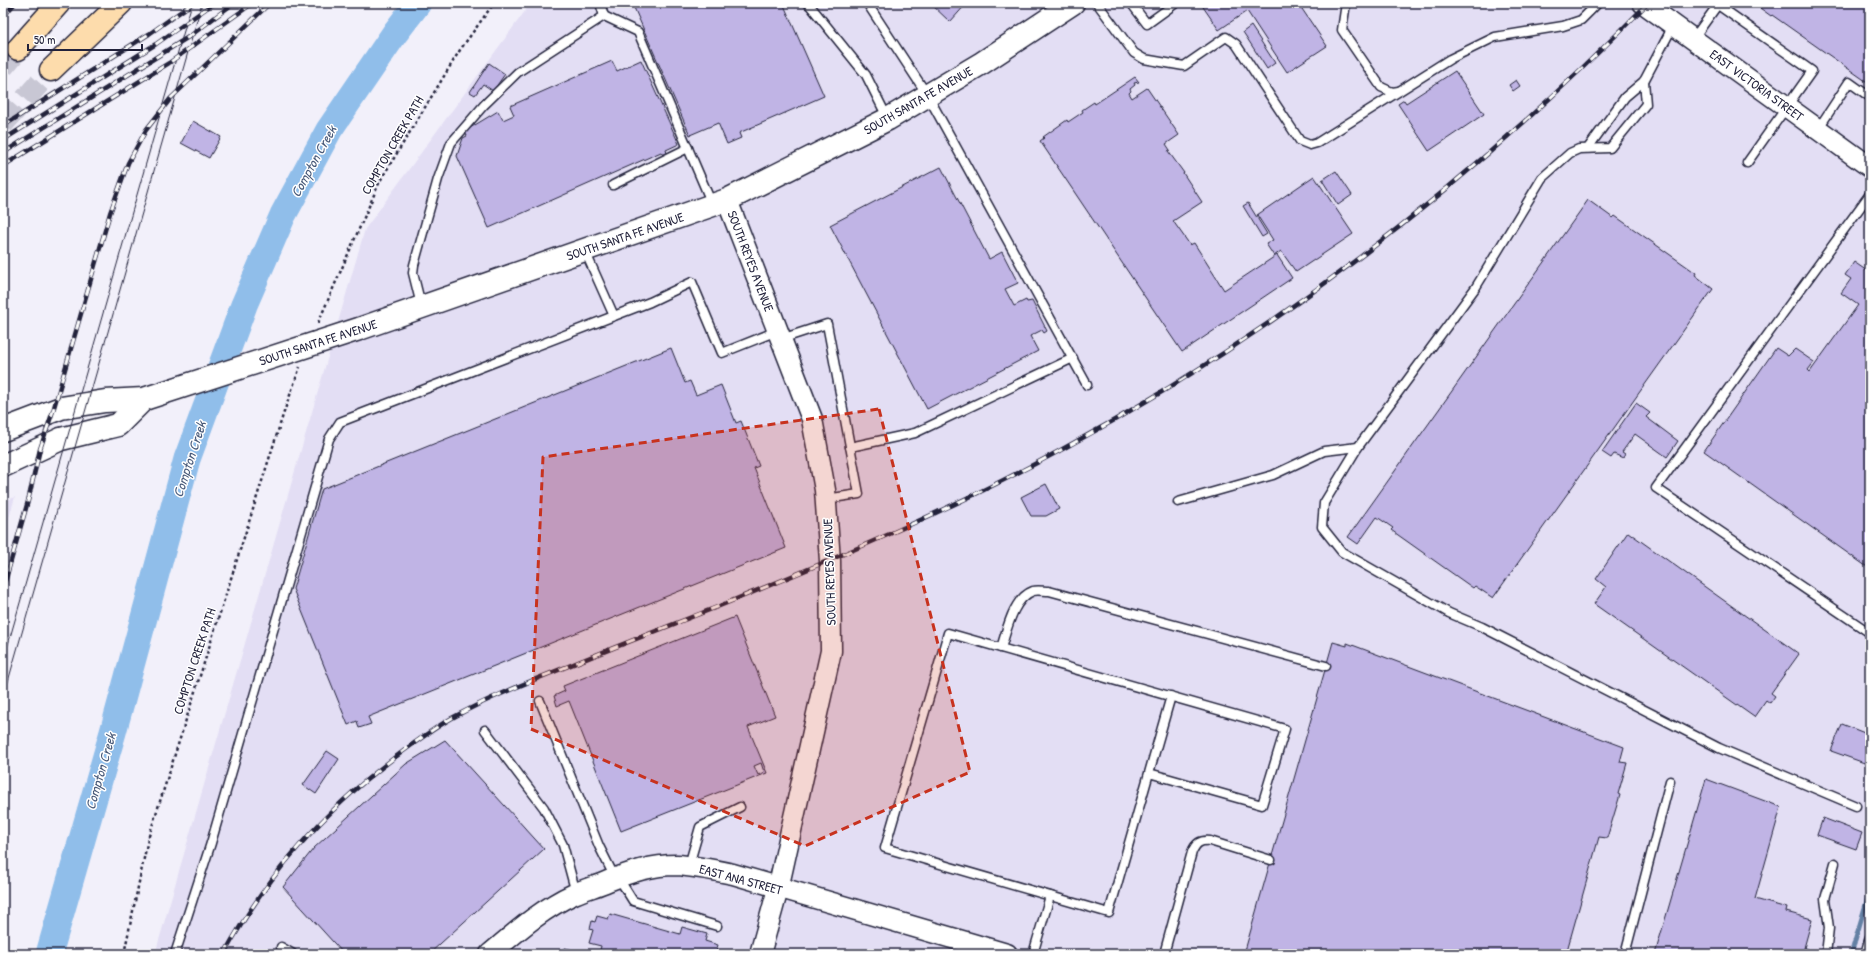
<svg xmlns="http://www.w3.org/2000/svg" width="1873" height="957" font-family="'Patrick Hand',sans-serif">
	<style>
		.built { fill: #e3def4 }
		.lines { fill: none; stroke-linecap: round; stroke-linejoin: round }
		.stream { stroke: #6480a4; stroke-width: 4.5 }
		.river { stroke: #90beea; stroke-width: 27 }
		.building { fill: #c0b4e5; stroke: #22223b; fill-rule: evenodd }
		.primary-tunnel { stroke: #c8c7d4; stroke-width: 22; stroke-dasharray: 22 11; stroke-linecap: butt }
		.service-casing { stroke: #22223b; stroke-width: 11 }
		.tertiary-casing { stroke: #22223b; stroke-width: 23 }
		.secondary-casing { stroke: #22223b; stroke-width: 25 }
		.primary-casing { stroke: #22223b; stroke-width: 25 }
		.path { stroke: #22223b; stroke-width: 2.5; stroke-dasharray: 3 3; stroke-linecap: butt }
		.service { stroke: #fff; stroke-width: 8 }
		.tertiary { stroke: #fff; stroke-width: 20 }
		.secondary { stroke: #fff; stroke-width: 22 }
		.primary { stroke: #fddcac; stroke-width: 22 }
		.tram { stroke: #22223b; stroke-width: 1 }
		.rail-casing { stroke: #22223b; stroke-width: 4.5 }
		.rail { stroke: #fff; stroke-width: 3; stroke-dasharray: 9; stroke-linecap: butt }
		.marked { fill: #c8321e; fill-opacity: 0.2; stroke: #c8321e; stroke-width: 3; stroke-dasharray: 8 5; stroke-linejoin: round }
		.labels { text-anchor: middle; dominant-baseline: central; stroke-width: 3; stroke-linejoin: round; paint-order: stroke }
		.street-label { font-size: 13px; fill: #22223b; stroke: #fff }
		.water-label { font-size: 14px; font-style: italic; fill: #485978; stroke: #fff }
	</style>
	<rect width="100%" height="100%" fill="#f2f0fa"/>
	<filter id="ink" filterUnits="userSpaceOnUse"><feTurbulence type="fractalNoise" baseFrequency=".025" numOctaves="2"/><feDisplacementMap in="SourceGraphic" scale="8" xChannelSelector="R" yChannelSelector="G"/><feConvolveMatrix kernelMatrix="1 2 1 2 8 2 1 2 1" color-interpolation-filters="sRGB"/></filter>
	<g filter="url(#ink)">
		<!-- built -->
		<g class="built">
			<path d="M531,3h1339v951h-1715l210,-725z"/>
			<path d="M15,497l-12,42v-37z"/>
		</g>
		<g class="lines">
			<!-- stream -->
			<path class="stream" d="M1851,954l19,-64"/>
			<!-- river -->
			<path class="river" d="M49,954l64,-222 74,-273 57,-154 39,-90 46,-85 66,-97 23,-30"/>
		</g>
		<!-- building -->
		<g class="building">
			<path d="M632,3h151l41,93 -85,37 2,5 -14,6 -9,-21 -28,12z"/>
			<path d="M930,3h37l-17,19z"/>
			<path d="M1298,3l29,43 -40,26 -40,-61 -28,19 -18,-26z"/>
			<path d="M1753,3h117v81l-98,-69 -1,1z"/>
			<path d="M1251,26l24,37 -8,6 -24,-37z"/>
			<path d="M641,60l38,84 -13,6 1,3 -4,2 -2,-3 -172,76 -32,-72 6,-18 4,-2 -2,-5 33,-20 5,9 11,-5 -4,-9 102,-45 5,10z"/>
			<path d="M489,63l16,11 -12,17 -10,-7 -8,11 -5,-3z"/>
			<path d="M1455,71l29,43 -55,37 -31,-47 6,-4 2,3z"/>
			<path d="M1135,77l4,5 -5,1 1,2 -5,4 1,2 -2,2 3,5 15,-10 32,47 -13,9 4,6 -2,1 16,22h-1l19,29 -29,19 17,24 4,-2 30,47 53,-35 15,23 -110,74 -142,-211 4,-3 -1,-1 24,-17 1,2 15,-10 -1,-2 12,-8 1,2z"/>
			<path d="M1516,80l4,6 -7,5 -4,-6z"/>
			<path d="M193,121l28,16 -12,21 -28,-15z"/>
			<path d="M941,167l48,92 13,-7 16,31 -13,6 9,17 12,-6 1,2 5,-1 15,30 -3,2 -2,-3 -12,6 8,15 -111,58 -97,-184z"/>
			<path d="M1336,171l16,24 -14,10 -16,-25z"/>
			<path d="M1314,176l39,58 -57,38 -15,-21 -7,5 -8,-12 7,-4 -16,-25z"/>
			<path d="M1588,200l25,18 2,-2 81,57 -1,2 18,14 -220,309 -18,-12 -2,2 -82,-58 2,-2 -16,-11 -19,27 -10,-7z"/>
			<path d="M1248,203l19,31 -5,3 -19,-31z"/>
			<path d="M1854,262l16,11v296l-166,-118 72,-103 12,8 7,-7 19,13 -6,8 2,2 48,-67 -17,-12 10,-14 -6,-4z"/>
			<path d="M671,348l14,35 5,-2 6,14 25,-10 15,38 5,-2 18,45 -5,2 32,80 -418,169 3,7 -12,4 -2,-7 -9,4 -55,-136 29,-100z"/>
			<path d="M1636,403l14,10 -4,4 32,24 -11,16 -32,-23 -13,18 3,2 -2,4 -9,-4 -3,4 -9,-6z"/>
			<path d="M1046,484l13,25 -13,7h-15l-10,-19z"/>
			<path d="M1628,532l171,122 -28,39 4,3 -5,7 -4,-3 -12,17 -160,-113 12,-17 -10,-8z"/>
			<path d="M735,617l40,99 -27,11 19,46 -146,58 -52,-130 -12,5 -3,-10 11,-5 -2,-5zM761,763l3,9 -6,3 -4,-9z"/>
			<path d="M1333,642l14,4v-3l277,104 -4,15 7,1 -9,31 2,1 -13,43 -8,-1 -33,117h-322z"/>
			<path d="M1842,724l25,10 -2,5 5,2v24l-39,-14z"/>
			<path d="M445,740l99,109 -115,105h-85l-61,-67 31,-39 92,-84z"/>
			<path d="M327,751l12,8 -23,35 -13,-9z"/>
			<path d="M1706,779l75,28 -26,92 32,9 -1,4 26,7 -8,29 3,1 -1,5h-151z"/>
			<path d="M1823,818l39,15 -6,16 -39,-14z"/>
			<path d="M610,914l70,20 2,-7 25,7 -2,7 13,4 -3,9h-116l2,-8 -12,-3 4,-13 -3,-1 2,-8 3,1 2,-6 11,3z"/>
			<path d="M565,948l13,3 11,3h-26z"/>
		</g>
		<g class="lines">
			<!-- primary-tunnel -->
			<g class="primary-tunnel">
				<path d="M3,67l15,-18"/>
				<path d="M3,124l48,-54"/>
			</g>
			<!-- service casing -->
			<g class="service-casing">
				<g id="service">
					<path d="M600,3l4,13"/>
					<path d="M808,3l58,72 22,44"/>
					<path d="M867,3l61,93 159,289"/>
					<path d="M1097,3l37,50 10,6 40,7 42,-29 10,7 64,97 10,4 7,-2 133,-84 45,-22 68,-11 18,-6 17,-17"/>
					<path d="M1131,3l16,21 29,-21"/>
					<path d="M1346,3l-4,27 39,57 11,5 7,-1"/>
					<path d="M1718,5l94,66 -65,92"/>
					<path d="M1693,39l26,-36"/>
					<path d="M1644,81l2,23 -36,44 -31,1 -9,4 -28,25 -66,109 -118,160 -34,56 -2,24 20,25 107,61 33,14 237,121 137,58"/>
					<path d="M1818,129l31,-47 21,15"/>
					<path d="M1588,148l37,-51 19,-16 29,-55"/>
					<path d="M613,185l75,-37"/>
					<path d="M1870,194l-214,294 214,145"/>
					<path d="M585,251l29,65"/>
					<path d="M421,305l-8,-32 1,-8 24,-86 13,-36 33,-38 34,-33 86,-56 34,16 74,172"/>
					<path d="M781,339l46,-15 32,170 -33,5"/>
					<path d="M850,447l65,-14 158,-75"/>
					<path d="M1178,502l95,-27 51,-24 34,-4"/>
					<path d="M1001,648c6,-18 12,-50 32,-57 4,-1 11,0 16,0l277,75"/>
					<path d="M540,701l59,145 16,32"/>
					<path d="M485,730l59,78 19,37 13,48"/>
					<path d="M1149,773l-40,140 -224,-65 63,-215 337,96 -23,76 -113,-32 22,-77"/>
					<path d="M689,865l11,-38 40,-20"/>
					<path d="M618,877l15,24 84,25"/>
					<path d="M281,947l12,7"/>
					<path d="M175,954l36,-111 118,-404 11,-17 310,-120 42,-20 30,71 55,-22"/>
					<path d="M1033,954l17,-58"/>
					<path d="M1164,954l28,-102c4,-9 8,-12 18,-11l61,19"/>
					<path d="M1625,954l45,-173"/>
					<path d="M1826,954l3,-26 -4,-29 10,-36"/>
					<path d="M1865,954l5,-17"/>
				</g>
			</g>
			<!-- tertiary casing -->
			<g class="tertiary-casing">
				<g id="tertiary">
					<path d="M1643,3l227,164"/>
					<path d="M727,200l85,219 13,71 5,71 1,90 -53,238 -18,65"/>
					<path d="M490,954c26,-22 53,-46 84,-60 11,-5 23,-8 34,-13 23,-9 44,-16 68,-16 19,1 38,5 57,9l274,80"/>
				</g>
			</g>
			<!-- secondary casing -->
			<g class="secondary-casing">
				<g id="secondary">
					<path d="M3,430l58,-22 44,-7 39,-2 215,-70 368,-129 161,-81 94,-56 91,-60"/>
					<path d="M3,466l58,-27 57,-14 26,-26"/>
				</g>
			</g>
			<!-- primary casing -->
			<g class="primary-casing">
				<g id="primary">
					<path d="M18,49l41,-46"/>
					<path d="M51,70l70,-67"/>
				</g>
			</g>
			<!-- path -->
			<g class="path">
				<path d="M318,323l62,-142 80,-131 34,-47"/>
				<path d="M124,954l24,-115 136,-427 16,-45"/>
			</g>
			<!-- service -->
			<use href="#service" class="service"/>
			<!-- tertiary -->
			<use href="#tertiary" class="tertiary"/>
			<!-- secondary -->
			<use href="#secondary" class="secondary"/>
			<!-- primary -->
			<use href="#primary" class="primary"/>
			<!-- tram -->
			<g class="tram">
				<path d="M3,662l189,-659"/>
				<path d="M3,699l199,-696"/>
			</g>
			<!-- rail casing -->
			<g class="rail-casing">
				<g id="rail">
					<path d="M3,17l12,-14"/>
					<path d="M3,126l146,-92 44,-31"/>
					<path d="M3,140l153,-96 58,-41"/>
					<path d="M3,153l187,-117 44,-33"/>
					<path d="M3,166l166,-103 84,-60"/>
					<path d="M3,589l25,-88 12,-52 13,-38 57,-198 18,-50 18,-33 25,-32 99,-95"/>
					<path d="M224,954c44,-80 98,-141 170,-196 19,-14 37,-28 58,-40 38,-21 79,-37 119,-53 49,-20 98,-39 146,-58 117,-48 232,-96 342,-156 218,-118 416,-271 589,-448"/>
				</g>
			</g>
			<!-- rail -->
			<use href="#rail" class="rail"/>
		</g>
	</g>
	<!-- marked area -->
	<path class="marked" d="M879,409l91,363 -165,74 -274,-117 12,-272z"/>
	<g class="labels">
		<!-- street labels -->
		<g class="street-label">
			<text transform="translate(1757 85) rotate(36)">EAST VICTORIA STREET</text>
			<text transform="translate(918 100) rotate(-30)">SOUTH SANTA FE AVENUE</text>
			<text transform="translate(392 145) rotate(-60)">COMPTON CREEK PATH</text>
			<text transform="translate(625 236) rotate(-19)">SOUTH SANTA FE AVENUE</text>
			<text transform="translate(751 261) rotate(69)">SOUTH REYES AVENUE</text>
			<text transform="translate(318 342) rotate(-18)">SOUTH SANTA FE AVENUE</text>
			<text transform="translate(829 572) rotate(-92)">SOUTH REYES AVENUE</text>
			<text transform="translate(194 661) rotate(-72)">COMPTON CREEK PATH</text>
			<text transform="translate(741 879) rotate(15)">EAST ANA STREET</text>
		</g>
		<!-- water labels -->
		<g class="water-label">
			<text transform="translate(313 161) rotate(-61)">Compton Creek</text>
			<text transform="translate(189 459) rotate(-72)">Compton Creek</text>
			<text transform="translate(100 771) rotate(-74)">Compton Creek</text>
		</g>
	</g>
	<!-- margin -->
	<rect width="1873" height="957" fill="none" stroke="#fff" stroke-width="16"/>
	<rect x="8" y="8" width="1857" height="941" fill="none" stroke="#22223b" stroke-width="1.5" filter="url(#ink)"/>
	<!-- scale -->
	<path d="M28 44v6h114v-6" fill="none" stroke="#22223b" stroke-width="2"/>
	<text x="34" y="44" font-size="12" fill="#22223b" stroke="#ffffff" stroke-width="3" paint-order="stroke">50 m</text>
</svg>
